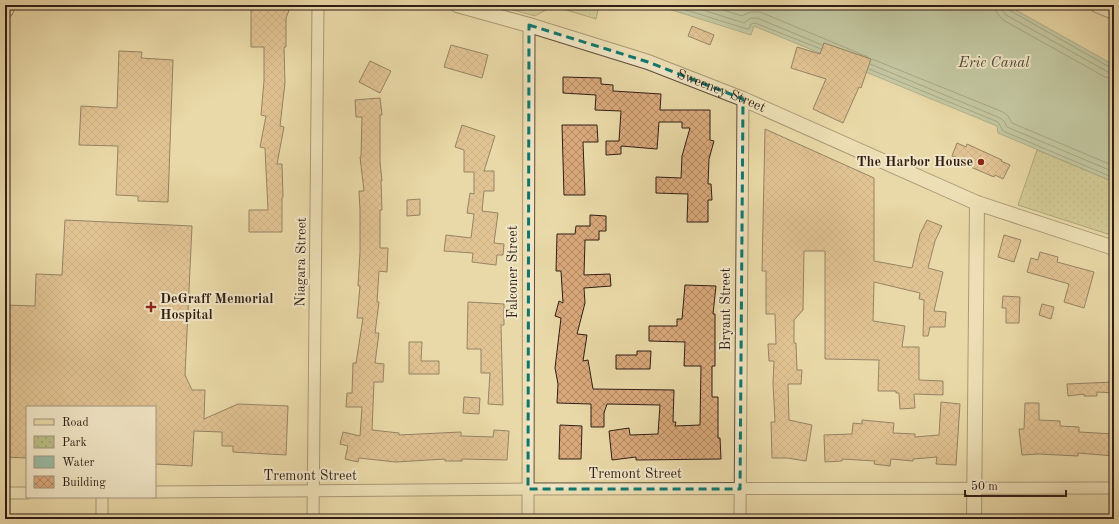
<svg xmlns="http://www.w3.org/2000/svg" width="1119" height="524" font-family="'Old Standard TT',serif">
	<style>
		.park { fill: url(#park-dots); stroke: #746e4e }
		.water { fill: #99bba2; stroke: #6f7c6a }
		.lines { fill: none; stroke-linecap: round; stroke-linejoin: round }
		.shore { stroke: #646c5c; stroke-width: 1 }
		.building { fill: url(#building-cross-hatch); stroke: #2f1e16 }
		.minor-casing { stroke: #5e4d3a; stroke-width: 13 }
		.tertiary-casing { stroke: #5e4d3a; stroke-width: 16 }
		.primary-casing { stroke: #2f1e16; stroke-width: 19 }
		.minor { stroke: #f1e6c6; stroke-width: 11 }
		.tertiary { stroke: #f1e6c6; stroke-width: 14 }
		.primary { stroke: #ead9a8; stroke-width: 17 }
		.marked { fill: none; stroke: #0f766e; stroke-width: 3; stroke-dasharray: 8 5; stroke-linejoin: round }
		.poi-dot { fill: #8f2418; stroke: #f1e6c6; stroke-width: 1.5 }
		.labels { text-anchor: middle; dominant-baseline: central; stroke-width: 4; stroke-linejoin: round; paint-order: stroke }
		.street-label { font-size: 14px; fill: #2f1e16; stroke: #f1e6c6 }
		.poi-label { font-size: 14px; font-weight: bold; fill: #2f1e16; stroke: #f1e6c6; text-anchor: end }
		.water-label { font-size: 15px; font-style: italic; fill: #4f4d40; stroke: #f1e6c6 }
	</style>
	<defs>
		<pattern id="park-dots" width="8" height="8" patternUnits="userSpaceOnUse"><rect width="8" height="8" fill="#babe85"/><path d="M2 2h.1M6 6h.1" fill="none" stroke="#a0a372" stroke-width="1.8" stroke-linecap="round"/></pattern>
		<pattern id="building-cross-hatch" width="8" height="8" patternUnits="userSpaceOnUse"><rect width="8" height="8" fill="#daa97b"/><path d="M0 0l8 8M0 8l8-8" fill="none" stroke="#b18964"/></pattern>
	</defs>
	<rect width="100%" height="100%" fill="#ead9a8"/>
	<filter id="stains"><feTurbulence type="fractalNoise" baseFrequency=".005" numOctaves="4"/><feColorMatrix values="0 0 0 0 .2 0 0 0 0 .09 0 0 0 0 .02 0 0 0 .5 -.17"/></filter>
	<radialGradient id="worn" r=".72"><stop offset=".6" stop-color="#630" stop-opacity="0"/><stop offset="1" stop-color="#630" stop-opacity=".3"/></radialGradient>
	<!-- park -->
	<g class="park">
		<path d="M495,5h104l-3,14 -43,-13 -18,10z"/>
		<path d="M1037,150l77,32v54l-96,-31z"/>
	</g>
	<!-- water -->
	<path class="water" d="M656,5h351l107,60v117l-116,-49 -1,-7 -243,-100 -3,9z"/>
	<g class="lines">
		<!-- shore -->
		<g class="shore">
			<path d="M670,5l77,24h2l2,-5 4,-1 66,26"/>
			<path d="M687,5l57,18 7,-5h6l65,27"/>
			<path d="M707,5l35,11 8,-4h10l108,45"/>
			<path d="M995,5l2,8 6,7 102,57 9,2"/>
			<path d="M1001,5l1,5 4,5 102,57 6,1"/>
			<path d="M1006,5l3,5 102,58h3"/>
			<path d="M872,59l131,53 5,4 4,7 102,43"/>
			<path d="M870,64l130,54 4,3 3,6 107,45"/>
			<path d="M869,69l129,53 5,9 111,47"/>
		</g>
	</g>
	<!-- building -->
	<g class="building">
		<path d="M251,5h40l-5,13v29h-2l1,36 -5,43 4,1 -7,37h5l1,33h-1v35h-33v-22h19l-3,-62 -5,-1 6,-31 -5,-1 3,-34v-34h-13z"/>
		<path d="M692,26l22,9 -4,10 -22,-9z"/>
		<path d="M824,43l47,16 -10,29 -2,-1 -16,36 -30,-14 13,-30 -35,-11 6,-21 23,7z"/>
		<path d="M451,45l37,10 -6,23 -38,-11z"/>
		<path d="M119,51l23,1 -1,6 32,2 -5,142 -30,-1v-5l-22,-1 2,-49 -39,-1 2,-39 36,2z"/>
		<path d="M370,61l21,10 -11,22 -21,-11z"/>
		<path d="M563,77l38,1v6l12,1v6l48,3 -1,16h50v30l4,1 -5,18 -1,25h3l1,16h-4v22h-21l1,-28 -32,-1v-16l25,1 1,-22 8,-28h-8v-6h-23l-2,27 -36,-3v8l-15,1v-14h13l2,-30 -26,-1 1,-15 -33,-2z"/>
		<path d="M380,98l2,17h-2v47l2,19h-1l1,29h-2v38h8l-1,24 -8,-1 -2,31h2l-4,31h4l-4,30 9,1 -1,18h-9l-2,48 27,3v2l62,-3v4l32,1 1,-7 15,1 -2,29 -45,-1v2h-17v-2l-49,3 -37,-4 -1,4 -13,-3 3,-13 -8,-2 3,-12 17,4 2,-29h-16l1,-14h5l1,-30h3l7,-45h-6l3,-32h-2l2,-34v-42l-1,-19h5l-4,-34h1l1,-40h-6l-1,-17z"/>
		<path d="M462,125l33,11 -11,35h10v20h-10l-2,20 16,2 -4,30 10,1 -1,11h-6l-1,10 -24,-3 1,-9 -29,-2 2,-16 25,3 3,-24 -7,-1 3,-20 4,1v-22h-10v-22l-9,-3z"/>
		<path d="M562,125h35l1,17h-15l2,53h-21z"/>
		<path d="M765,129l109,49v83l38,7 8,-34 7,-14 15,6 -7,15 -7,27 15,4 -9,39 12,1 -1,15h-15l-2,9h-5l1,-36 -5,-1 1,-6 -46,-11 -1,39 32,5 -3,21h17v33l24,1v14l-29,-1 1,14 -15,1 -1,-16h-3v-2h-18l1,-31 -54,-1v-108h-21l-1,59 -9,10v23h2l1,27h5l-1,14h-13l1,36 23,5 -6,36 -19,-3h-15l-1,-36h4l-2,-39 1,-22h-5l-1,-17h8l-1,-30h-9v-43h-4z"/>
		<path d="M957,143l9,4 1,-3 35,16 -1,1 9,4 -7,14 -8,-4 -1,2 -35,-15 1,-3 -8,-3z"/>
		<path d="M420,199v16l-13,1v-16z"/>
		<path d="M590,215l16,1v15h-7v9h-14l-1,35 26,-1 1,12 -27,2 1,15 -8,31 10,1 -4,26 5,-1 5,29 81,1 -1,32h3l-1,4 25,-1 1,-59h-17l1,-24 -36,-1v-15h28v-7h5l3,-34 31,1 -3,28h2v52h-3v31h6v41h2l1,21 -85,1v-3l-24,3 -3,-29 20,-3 1,7 28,-1 2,-29 -53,-1 -3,9v14h-13v-23l-34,-1 1,-19 -3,-16 6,-50 -6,-2 4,-15 4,2 -2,-32h-5l1,-37h18l1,-8h14z"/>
		<path d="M65,220l127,6 -7,149 7,15h13l-1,29 34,-15 50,2 -2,49 -53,-3v-6h-11v-14l-28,-1 -2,35 -37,-2v-57h-128v51l-22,-1v-152l30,1 1,-32 26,1z"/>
		<path d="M1004,235l17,5 -7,22 -16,-5z"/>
		<path d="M1040,252l18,5 -1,5 37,10 -10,36 -20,-6 5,-18 -42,-12 4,-14 7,2z"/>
		<path d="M1003,296l17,1 -1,26h-13v-15h-4z"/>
		<path d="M468,302l36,2v21h-3l2,80 -15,-1 2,-31h-9v-24h-14z"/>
		<path d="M1042,304l12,3 -3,12 -12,-4z"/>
		<path d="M409,342h13l-1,19h18v13h-30z"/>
		<path d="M637,351h14l-1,18h-34v-14h21z"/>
		<path d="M1114,382v11l-17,-1v4h-13v-2l-16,2 -1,-12z"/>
		<path d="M464,397l16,1 -1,16 -16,-1z"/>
		<path d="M941,402l19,2 -4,61 -20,-1 1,-7 -24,2v2l-22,-2 -1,7 -16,-2 1,-3 -33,-2v2l-17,1 -1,-27 28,-1 1,-11 9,1v-4l32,3 -1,10 22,1v3l24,-2z"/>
		<path d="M1025,403h14v17l21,1v5l19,1v5l35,2v22l-36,-3v3l-39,-2 -17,1 -3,-26h5z"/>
		<path d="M560,425l22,1 -1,33h-22z"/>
	</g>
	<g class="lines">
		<!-- minor casing -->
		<g class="minor-casing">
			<g id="minor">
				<path d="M155,492l373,-3 586,-1"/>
				<path d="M5,493h22"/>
				<path d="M102,519v-22"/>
				<path d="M313,519l5,-514"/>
				<path d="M528,519l1,-494"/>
				<path d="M740,519l3,-420"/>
			</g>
		</g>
		<!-- tertiary casing -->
		<g class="tertiary-casing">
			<g id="tertiary">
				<path id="s1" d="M457,5l72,20 119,37 95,37 234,104 137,45"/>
				<path d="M1097,5l17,7"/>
				<path d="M974,519l3,-316"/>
			</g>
		</g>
		<!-- primary casing -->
		<g class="primary-casing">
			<path id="primary" d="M5,9l1,-4"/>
		</g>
		<!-- minor -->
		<use href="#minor" class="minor"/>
		<!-- tertiary -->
		<use href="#tertiary" class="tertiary"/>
		<!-- primary -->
		<use href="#primary" class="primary"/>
	</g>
	<!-- marked area -->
	<path d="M0 0H1119V524H0ZM529,25l119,37 95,37 -3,390h-212z" fill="#ead9a8" fill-opacity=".55" fill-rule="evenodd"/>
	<path class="marked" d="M529,25l119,37 95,37 -3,390h-212z"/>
	<!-- markers -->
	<g class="poi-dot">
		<circle cx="981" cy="162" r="4"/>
		<path d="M149 301h4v4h4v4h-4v4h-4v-4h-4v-4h4z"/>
	</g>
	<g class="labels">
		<!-- street labels -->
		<g class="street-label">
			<text stroke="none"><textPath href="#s1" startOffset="278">Sweeney Street</textPath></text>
			<text transform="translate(301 262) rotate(-89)">Niagara Street</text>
			<text transform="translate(513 272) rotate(-90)">Falconer Street</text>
			<text transform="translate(726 309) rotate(-90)">Bryant Street</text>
			<text x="635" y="474">Tremont Street</text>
			<text x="310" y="476">Tremont Street</text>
		</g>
		<!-- poi labels -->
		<g class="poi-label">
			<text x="973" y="162">The Harbor House</text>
			<text x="160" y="299" text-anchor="start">DeGraff Memorial<tspan x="160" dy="16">Hospital</tspan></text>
		</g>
		<!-- water labels -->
		<g class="water-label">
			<text x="994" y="63">Erie Canal</text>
		</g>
	</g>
	<!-- margin -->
	<rect width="1119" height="524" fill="none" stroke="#ead9a8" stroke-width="20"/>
	<rect x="6" y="6" width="1107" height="512" fill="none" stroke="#2f1e16" stroke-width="2"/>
	<rect x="10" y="10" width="1099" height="504" fill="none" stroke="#2f1e16"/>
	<!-- legend -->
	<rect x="26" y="406" width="130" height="92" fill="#f1e6c6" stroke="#a39680"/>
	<rect x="34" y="419" width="20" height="6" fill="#ead9a8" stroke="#a39680"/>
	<text x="62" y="426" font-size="12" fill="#2f1e16">Road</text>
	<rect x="34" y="436" width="20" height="12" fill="url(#park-dots)" stroke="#a39680"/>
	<text x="62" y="446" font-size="12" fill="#2f1e16">Park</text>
	<rect x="34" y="456" width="20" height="12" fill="#99bba2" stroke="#a39680"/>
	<text x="62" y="466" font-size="12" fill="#2f1e16">Water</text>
	<rect x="34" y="476" width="20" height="12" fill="url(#building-cross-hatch)" stroke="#a39680"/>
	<text x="62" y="486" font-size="12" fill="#2f1e16">Building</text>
	<!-- scale -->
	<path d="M965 490v6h101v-6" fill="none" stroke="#2f1e16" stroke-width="2"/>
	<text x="971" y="490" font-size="12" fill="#2f1e16" stroke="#f1e6c6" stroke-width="3" paint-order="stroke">50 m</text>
	<rect width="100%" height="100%" filter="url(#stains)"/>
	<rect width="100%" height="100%" fill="url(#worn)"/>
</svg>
